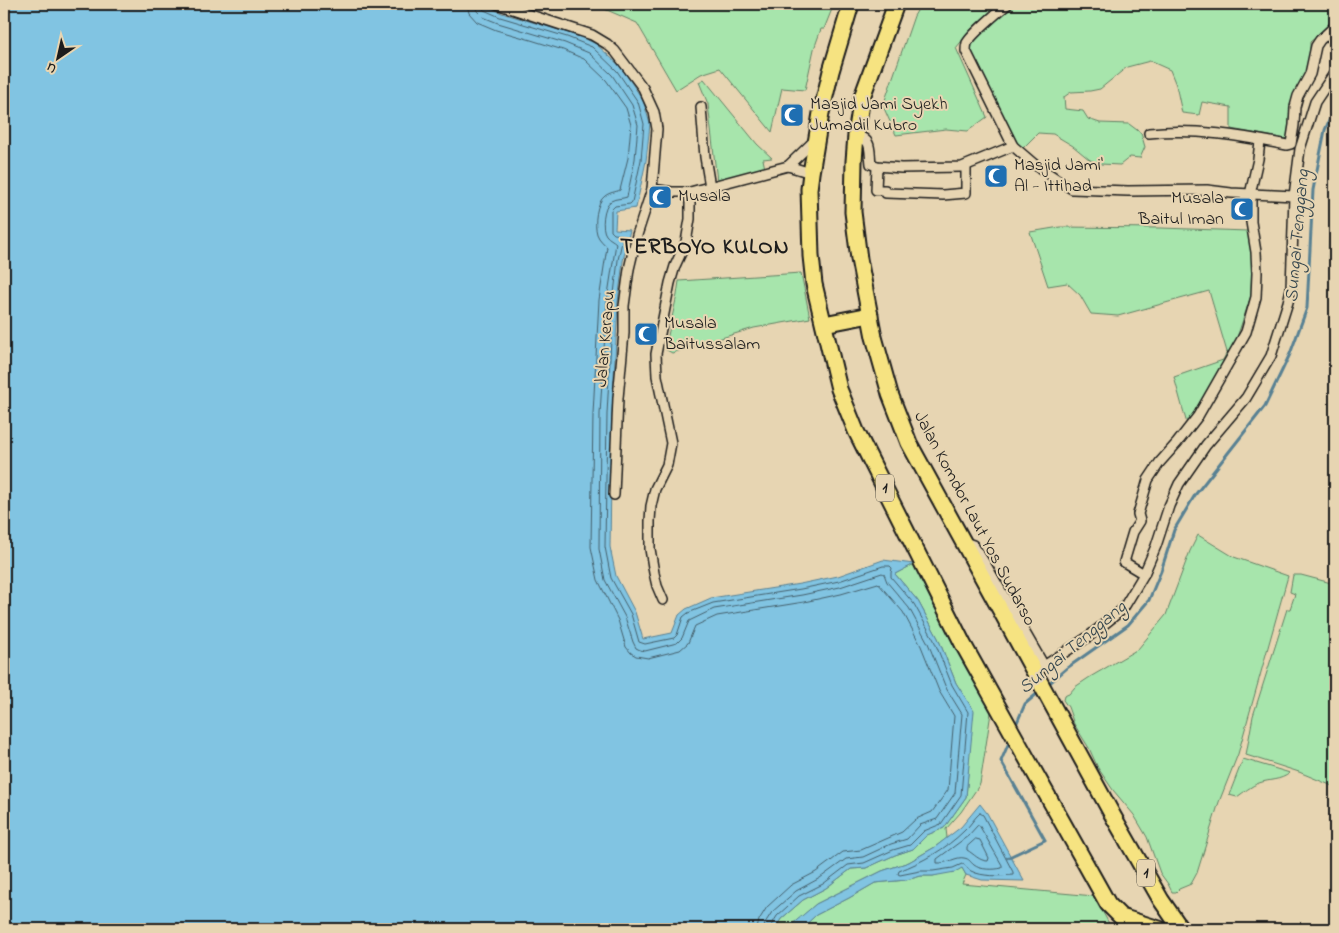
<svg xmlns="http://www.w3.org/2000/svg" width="1339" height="933" font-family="'Indie Flower',sans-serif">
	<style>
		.green { fill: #a7e5ac; stroke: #628064 }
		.water { fill: #81c4e2; stroke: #598193 }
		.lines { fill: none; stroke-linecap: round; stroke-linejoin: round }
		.shore { stroke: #445f6b; stroke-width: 1 }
		.stream { stroke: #598193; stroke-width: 3 }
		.street-casing { stroke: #1c1c1c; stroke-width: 12 }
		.highway-casing { stroke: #1c1c1c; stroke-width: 19 }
		.street { stroke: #e7d5b2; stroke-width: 9 }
		.highway { stroke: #f6e381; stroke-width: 15 }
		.labels { text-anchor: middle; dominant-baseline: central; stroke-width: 4; stroke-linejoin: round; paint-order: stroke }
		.shield { fill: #e7d5b2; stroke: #595449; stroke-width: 1 }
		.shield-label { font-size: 16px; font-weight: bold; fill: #1c1c1c }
		.poi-label { font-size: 18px; fill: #1c1c1c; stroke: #e7d5b2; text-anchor: start }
		.street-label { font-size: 18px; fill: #1c1c1c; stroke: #e7d5b2 }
		.water-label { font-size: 19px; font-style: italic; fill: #35464e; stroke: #e7d5b2 }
		.district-label { font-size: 22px; font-weight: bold; letter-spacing: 1px; fill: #1c1c1c; stroke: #e7d5b2 }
	</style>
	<rect width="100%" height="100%" fill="#e7d5b2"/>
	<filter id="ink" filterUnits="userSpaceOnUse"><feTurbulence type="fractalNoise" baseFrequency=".02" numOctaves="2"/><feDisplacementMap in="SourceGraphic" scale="10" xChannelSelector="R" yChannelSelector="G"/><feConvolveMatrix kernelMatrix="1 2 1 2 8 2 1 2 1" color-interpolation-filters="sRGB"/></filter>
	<g filter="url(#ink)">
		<!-- green -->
		<g class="green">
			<path d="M593,4h241l-10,25h-3l-7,20 -9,41 -23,-2 -10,44 -52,-64 -19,6 -25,16 -39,-67z"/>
			<path d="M921,4h80l-28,23 -17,21 31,69 -19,14 -22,-2 -50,6 -13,-29 31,-90z"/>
			<path d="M1014,4h321v18l-25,20v22l-18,35 -5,40 -56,-10v-22l-29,-5 -3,13 -17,-2 -6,-28 -6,-15 -20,-9 -23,6 -27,22 -10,2 -19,1 -7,5 1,12 18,2 5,8 12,4 29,1 12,9 4,14 -5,11 -10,-1 -10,8 -19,-1 -11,-4 -17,-14 -20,-12 -15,-1 -14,14 -17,-6 -40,-94 7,-10z"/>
			<path d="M704,79l53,65 15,14 -9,1 2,10 -48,12 -9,-77 -9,-22z"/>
			<path d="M1335,160v92l-7,6 7,-96z"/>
			<path d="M1060,227l101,1 87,3 4,25 -1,40 -17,50 -47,78 -13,-47 49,-17 4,-8 -18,-61 -91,25 -27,-2 -11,-19 -13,-12 -19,3 -18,-54z"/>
			<path d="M801,273l9,45 -56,10 -82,25 -7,-4 12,-54 2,-14z"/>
			<path d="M1198,535l36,22 54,19 -50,178 -19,48 -22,71 -6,11 -12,5 -3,3h-4l-4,-8 -8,-11 -13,-36 -13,-22 -21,-25 -15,-22 -9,-20 -15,-24 -6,-17 -5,-7 1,-4 5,-2 6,-7 15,-10 48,-28 28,-34 24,-64z"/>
			<path d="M914,564l38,67 40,75 -12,78 -19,28 -15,17 1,9 -12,9 -26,15 -27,9 -66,33 -25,22 8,3h-24l6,-10 22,-19 23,-12 25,-19 15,-1 29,-13 18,-6 14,-14 17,-7 22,-31 7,-86 -17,-28 -18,-45 -20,-37 -23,-27z"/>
			<path d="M1293,575h8l34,9v203l-36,-15 -53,-17 7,-39 34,-107h3l5,-15 -5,-2z"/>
			<path d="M1243,759l47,14c-10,8 -20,6 -31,10 -8,3 -15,9 -22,14l-8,-2z"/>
			<path d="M962,868l4,7 -4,9 132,12 18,33h-311l15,-14 33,-17 26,-15 31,-3 15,-4h12z"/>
		</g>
		<!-- water -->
		<g class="water">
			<path d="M4,4h477l21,9 67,20 26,10 26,24 22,33 7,24 -4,37 -10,47 -20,3 -1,18 15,1 -7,31 -5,41 -6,112 -2,133 6,29 19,36 8,27 29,-6 7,-18 7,-6 25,-11 89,-14 38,-8 45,-16 31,4 -19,10 23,27 20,37 18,45 18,28 -8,86 -22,31 -17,7 -14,14 -18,6 -29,13 -15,1 -25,19 -23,12 -22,19 -6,10h-771z"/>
			<path d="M980,804l7,9 37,68 -42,-1 -16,-5 -4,-7 -7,4 -22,4h-12l-15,4 -31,3 -26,15 -33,17 -15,14 -11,-3 26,-22 66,-33 27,-9 26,-15 26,-20z"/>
		</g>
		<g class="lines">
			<!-- shore -->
			<g class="shore">
				<path d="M467,4l2,9 8,9 19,8 35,10 32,10 21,9 22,21 20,28 5,17 -3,33 -8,32c-4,2 -10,2 -15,6 -9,6 -11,28 -8,38 2,6 7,9 10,13l-8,53 -6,114 -2,133 7,33 20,40 8,27 5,6 5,3 12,2 32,-8 8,-7 7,-17 22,-10 87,-14 37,-8 37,-11 25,29 18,34 18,45 15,25 -6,74 -16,22 -16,7 -14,13 -41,18 -18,2 -27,20 -25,13 -24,22 -8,13 -2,9"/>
				<path d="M475,4l2,7 6,6 15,6 67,20 24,10 23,22 20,30 6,20 -3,34 -8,38c-5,2 -11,1 -16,4 -8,4 -10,28 -5,34 3,4 7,5 10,8l-9,58 -7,113 -1,135 6,31 20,37 8,25 3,6 4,2 5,1 32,-8 5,-5 7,-17 25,-12 88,-14 38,-8 42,-14 2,1 3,8 22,26 19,35 18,45 16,26 -7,79 -18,26 -17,6 -13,14 -16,5 -28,13 -17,2 -26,19 -24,13 -24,21 -7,11 -1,6"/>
				<path d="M481,4v3l3,3 16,7 67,20 25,10 25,24 21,31 6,22 -3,36 -9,42 -2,2 -15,2 -4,4v21l3,3 8,1 1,2 -5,23 -5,42 -6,112 -2,133 6,31 20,36 8,28 6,2 29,-6 3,-3 6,-18 5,-4 25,-10 88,-14 38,-8 44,-15h7l2,2 -1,5v4l23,27 20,36 18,45 16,27 -7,83 -20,29 -17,7 -14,14 -17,5 -29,13 -16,2 -25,19 -24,12 -22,20 -6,10v3"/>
				<path d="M980,813l3,2 30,57v3c-12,1 -31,2 -42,-4 -4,-2 -4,-6 -9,-7l-9,4 -20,3h-13l-20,4 -2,-1 1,-3c23,-9 47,-22 65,-40 6,-5 10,-13 16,-18z"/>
				<path d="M979,825l23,40v3c-8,2 -22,2 -28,-3 -4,-3 -4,-6 -10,-7 -7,-2 -17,6 -27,5v-4l31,-23 9,-10z"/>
				<path d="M976,839l4,1 9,18 -1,3c-9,0 -14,-7 -21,-11v-3z"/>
			</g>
			<!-- stream -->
			<g class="stream">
				<path d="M1046,686l21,-18 61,-43 21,-25 12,-29 13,-41 21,-35 70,-89 25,-52 17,-46 6,-118 12,-60 10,-23"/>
				<path d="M1015,727l10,-23 14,-12"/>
				<path d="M1007,858l38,-18 -44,-79 9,-21"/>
			</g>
			<!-- street casing -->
			<g class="street-casing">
				<g id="street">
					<path d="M497,4l95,31 15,9 8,7 28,37 11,24 3,17 -5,60 -15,46 -8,34 -5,37v27l-6,65 -4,97"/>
					<path d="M1008,4c-9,7 -36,30 -41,39 -1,3 -1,5 -1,8l47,95"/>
					<path d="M701,107l4,50 5,30"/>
					<path d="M1149,133c47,-5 92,3 138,12l4,-1 3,-19 1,-18 3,-11 12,-22 6,-28 4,-6 15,-14"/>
					<path d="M856,135c17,5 13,15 15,29l6,2 24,2 61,-1 51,-21 21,18 38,25 56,2 79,-1 24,3 63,3"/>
					<path d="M788,166l23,7"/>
					<path d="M877,166l-1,24h9l1,3 57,2 23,-2v-27"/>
					<path d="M652,189l20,3h18l98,-26 27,-26"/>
					<path d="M967,543l6,2 13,20 57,99h4l41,-27 35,-28 21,-35 12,-28 13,-40 10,-22 27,-39 40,-47 25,-42 17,-54 3,-13 3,-93 6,-47 15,-47 20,-30"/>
					<path d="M1144,574l-20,-12 9,-30 7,-11 -2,-7 10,-34 12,-18 17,-19 21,-27 48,-84 10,-35 1,-24 -1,-21 -5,-30v-32l7,-31 2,-18"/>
					<path d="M663,600l-6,-14 -3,-13 -4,-24v-28l1,-15 4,-17 12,-24 4,-22 -14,-67 -1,-22 14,-71 5,-17 11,-24 4,-23v-27"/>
				</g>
			</g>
			<!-- highway casing -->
			<g class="highway-casing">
				<g id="highway">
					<path d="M851,4l-20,67 -10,42 -10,60 -2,16 2,67 3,28 25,105 17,42 108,215 144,258 13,13 38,12"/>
					<path d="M896,4l-34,93 -6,38 -2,26 -1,51 6,47 15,78 16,57 19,49 92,168 112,205 48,84 20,29"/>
					<path d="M824,324l46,-9"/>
				</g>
			</g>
			<!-- street -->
			<use href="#street" class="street"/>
			<!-- highway -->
			<use href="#highway" class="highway"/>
		</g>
	</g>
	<!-- icons -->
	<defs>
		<g id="mosque-square" transform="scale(1.25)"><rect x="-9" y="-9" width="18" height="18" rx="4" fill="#1f6fb2" stroke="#e7d5b2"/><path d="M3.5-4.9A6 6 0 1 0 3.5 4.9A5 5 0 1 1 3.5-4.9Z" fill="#fff"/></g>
	</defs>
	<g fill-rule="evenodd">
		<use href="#mosque-square" x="792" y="115"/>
		<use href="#mosque-square" x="996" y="176"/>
		<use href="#mosque-square" x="660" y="197"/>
		<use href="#mosque-square" x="1242" y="209"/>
		<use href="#mosque-square" x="646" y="334"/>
	</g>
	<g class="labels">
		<!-- shield labels -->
		<g class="shield">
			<rect x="876" y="474.5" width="18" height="27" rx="4"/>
			<rect x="1137" y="859.5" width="18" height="27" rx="4"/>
		</g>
		<g class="shield-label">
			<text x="885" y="488">1</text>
			<text x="1146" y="873">1</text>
		</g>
		<!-- poi labels -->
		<g class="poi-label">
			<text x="810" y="105">Masjid Jami Syekh<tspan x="810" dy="21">Jumadil Kubro</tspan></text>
			<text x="1014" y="166">Masjid Jami'<tspan x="1014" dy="21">Al - Ittihad</tspan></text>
			<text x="678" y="197">Musala</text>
			<text x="1224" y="199" text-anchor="end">Musala<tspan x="1224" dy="21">Baitul Iman</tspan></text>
			<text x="664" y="324">Musala<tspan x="664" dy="21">Baitussalam</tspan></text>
		</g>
		<!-- street labels -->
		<g class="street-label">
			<text transform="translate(606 339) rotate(-85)">Jalan Kerapu</text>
			<text transform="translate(974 519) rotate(62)">Jalan Komdor Laut Yos Sudarso</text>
		</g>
		<!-- water labels -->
		<g class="water-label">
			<text transform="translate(1298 236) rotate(-85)">Sungai Tenggang</text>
			<text transform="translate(1073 648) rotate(-40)">Sungai Tenggang</text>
		</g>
		<!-- district labels -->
		<g class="district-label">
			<text x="705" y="248">TERBOYO KULON</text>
		</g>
	</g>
	<!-- margin -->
	<rect width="1339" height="933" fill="none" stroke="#e7d5b2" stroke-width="20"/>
	<rect x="10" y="10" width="1319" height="913" fill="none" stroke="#1c1c1c" stroke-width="2" filter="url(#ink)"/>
	<!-- north arrow -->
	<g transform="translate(58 58) rotate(214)" stroke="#e7d5b2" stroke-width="4" paint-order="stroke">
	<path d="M0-4L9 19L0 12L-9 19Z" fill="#1c1c1c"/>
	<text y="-8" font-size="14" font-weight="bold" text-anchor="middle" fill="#1c1c1c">U</text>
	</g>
</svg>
